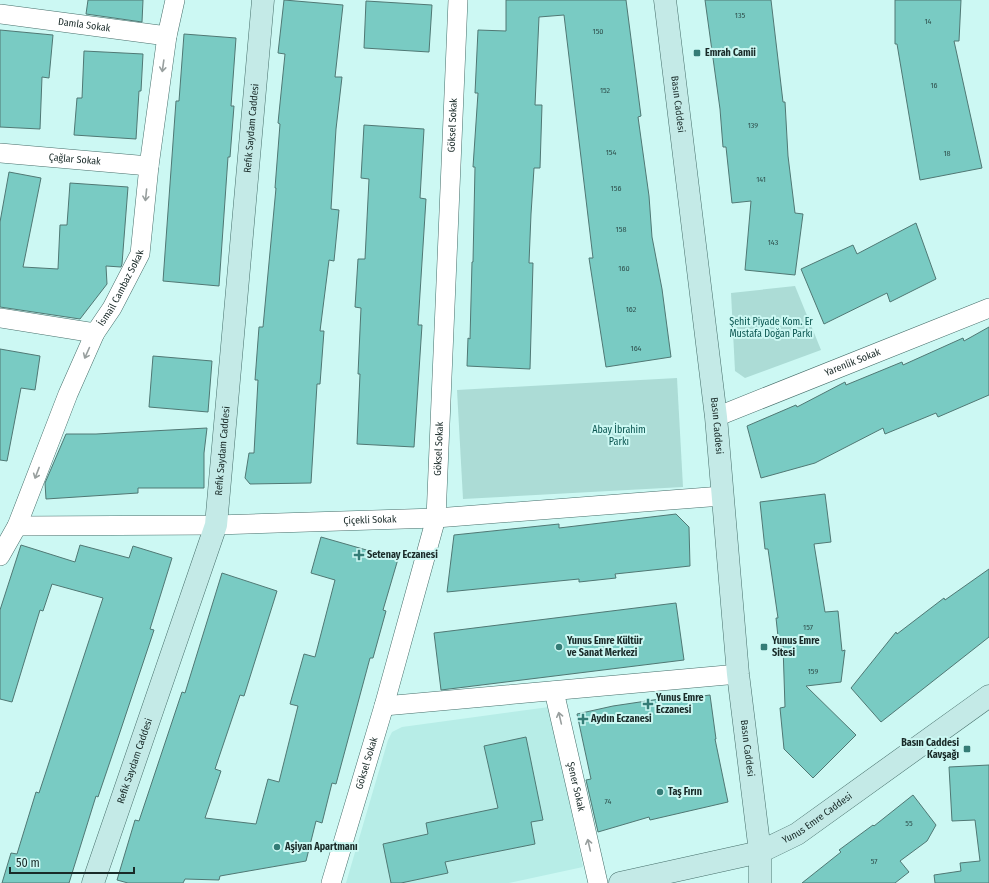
<svg xmlns="http://www.w3.org/2000/svg" width="989" height="883" font-family="'Fira Sans Condensed',sans-serif">
	<style>
		.built { fill: #b7ede7 }
		.green { fill: #acdcd6 }
		.building { fill: #79cbc3; stroke: #507874 }
		.lines { fill: none; stroke-linecap: round; stroke-linejoin: round }
		.street-casing { stroke: #476f6b; stroke-width: 20 }
		.secondary-casing { stroke: #476f6b; stroke-width: 23 }
		.street { stroke: #fff; stroke-width: 19 }
		.secondary { stroke: #c4eae7; stroke-width: 22 }
		.oneway { stroke: #989f9e }
		.poi-dot { fill: #347c76; stroke: #ccf8f3; stroke-width: 1.5 }
		.labels { text-anchor: middle; dominant-baseline: central; stroke-width: 4; stroke-linejoin: round; paint-order: stroke }
		.number-label { font-size: 8px; fill: #31524f }
		.street-label { font-size: 10px; fill: #192a28; stroke: #ccf8f3 }
		.poi-label { font-size: 10px; font-weight: bold; fill: #192a28; stroke: #ccf8f3; text-anchor: start }
		.park-label { font-size: 10px; fill: #0a5550; stroke: #ccf8f3 }
	</style>
	<rect width="100%" height="100%" fill="#ccf8f3"/>
	<!-- built -->
	<path class="built" d="M549,707l34,160 -74,16h-163l42,-143 4,-8 10,-5z"/>
	<!-- green -->
	<g class="green">
		<path d="M795,286l26,64 -76,28 -10,-7 -4,-78z"/>
		<path d="M677,378l6,109 -220,12 -6,-109z"/>
	</g>
	<!-- building -->
	<g class="building">
		<path d="M88,0h55l-1,22 -56,-8z"/>
		<path d="M284,0l59,5 -8,72h7l-6,52 -5,80 8,1 -5,51 -5,-1 -9,71h4l-4,53h-3l-6,99 -61,1 -5,-6 4,-25h5l4,-73h-3l4,-53h4l13,-139h-1l5,-64 -2,-1 7,-69 -7,-1z"/>
		<path d="M506,0h120l15,116 -3,1 11,79 3,41 10,52 9,68 -65,10 -17,-109h4l-29,-243 -25,2 -4,88h7l-2,63h-6l-3,46 -2,49h4l-3,106 -63,-3 1,-28 2,1 2,-77h1l2,-95h-2l5,-74h-3l3,-63 28,1z"/>
		<path d="M705,0h66l12,102h2l3,54 7,57 8,1 -8,61 -50,-5 6,-69 -19,2 -6,-56h-3l-3,-38z"/>
		<path d="M895,0h66l-2,41h-5l28,127 -62,12 -23,-136h-2z"/>
		<path d="M366,1l66,4 -3,47 -65,-4z"/>
		<path d="M0,30l53,5 -4,43 -7,-1 -2,52 -40,-2z"/>
		<path d="M184,34l52,4 -5,68h3l-4,51h-2l-9,129 -56,-5 13,-180h3z"/>
		<path d="M84,51l59,3 -2,37h-2l-3,48 -62,-4 3,-37h5z"/>
		<path d="M364,125l60,4 -4,69 6,1 -8,126h4l-8,122 -57,-3 3,-70h-2l3,-66 -6,-1 3,-48h7l4,-80 -8,-1z"/>
		<path d="M9,172l32,6 -18,89 35,2 2,-44h7l3,-42 58,4 -6,77 -1,3 -15,-1 1,18 -27,35 -80,-12v-85z"/>
		<path d="M916,223l20,56 -46,23 -3,-9 -63,31 -23,-55 52,-24 4,9z"/>
		<path d="M989,327v68l-51,22 -2,-4 -51,21 -2,-6 -68,35 -54,15 -14,-52 49,-21 1,2 48,-25 1,3 56,-23 1,3 60,-27 1,3z"/>
		<path d="M0,349l40,7 -5,34 -14,-2 -14,73 -7,-1z"/>
		<path d="M153,356l59,5 -4,51 -59,-5z"/>
		<path d="M207,428l-3,25v35h-66v5l-92,6 -1,-16 21,-49h30z"/>
		<path d="M825,494l6,48 -17,2 11,68 13,-1 4,40 3,-1 -4,32 -35,4 50,49 -43,43 -29,-29 -4,-41 5,-1 -2,-61h-4l-3,-28h2l-10,-69h-3l-5,-47z"/>
		<path d="M676,514l13,13 1,39 -75,8 1,4 -37,4v-3l-132,13 7,-57 105,-11v4z"/>
		<path d="M321,537l77,22 -15,51 3,1 -13,47h-3l-34,126 -4,-1 -10,40 -6,-2 -10,40 -86,15 -1,4 -34,-1 -2,4h-55l-11,-3 18,-60 4,1 43,-129 3,1 37,-120 55,18 -33,105 -4,-1 -25,74 6,2 -16,47 51,6 12,-45 11,3 19,-76 -8,-2 14,-50 11,3 20,-77 -24,-7z"/>
		<path d="M21,545l54,17 5,-17 49,13 4,-12 39,12 -22,71 4,1 -36,108 -20,59 -2,-1 -27,87h-67l9,-30 6,1 19,-62 3,1 64,-195 -51,-14 -9,27 -3,-1 -28,92 -12,-3v-89z"/>
		<path d="M989,569v68l-108,85 -30,-34 45,-56 1,2 47,-36 1,2z"/>
		<path d="M676,603l8,57 -243,30 -7,-57z"/>
		<path d="M710,695l6,44h-1l13,63 -78,18 -1,-3 -51,15 -12,-52 5,-1 -14,-65 36,-8 47,-7v3z"/>
		<path d="M526,737l17,83 -12,2 4,22 -90,18 3,11 -47,10h-10l-8,-39 45,-10 -2,-11 72,-15 -14,-62z"/>
		<path d="M989,765v118h-54l-1,-8 27,-4 -1,-8 20,-2 -5,-41 -23,1 -3,-54z"/>
		<path d="M913,795l23,30 -9,16 -27,20 9,11 -14,11h-93l39,-31 -2,-2 34,-25 1,1z"/>
	</g>
	<g class="lines">
		<!-- street casing -->
		<g class="street-casing">
			<g id="street">
				<path id="s1" d="M0,14l167,22"/>
				<path id="s2" d="M0,153l149,13"/>
				<path d="M0,318l95,15"/>
				<path id="s3" d="M716,417l273,-109"/>
				<path id="s4" d="M17,526l199,-1 220,-7 286,-22"/>
				<path id="s5" d="M0,556l17,-30 51,-132 27,-61 17,-25 28,-54 9,-88 18,-130 8,-36"/>
				<path id="s6" d="M554,691l44,192"/>
				<path d="M384,706l354,-32"/>
				<path id="s7" d="M331,883l53,-177 52,-188 22,-518"/>
			</g>
		</g>
		<!-- secondary casing -->
		<g class="secondary-casing">
			<g id="secondary">
				<path id="s8" d="M665,0l51,417 22,257 22,178v31"/>
				<path id="s9" d="M93,883l123,-358 47,-525"/>
				<path id="s10" d="M620,883l140,-31 37,-18 192,-138"/>
			</g>
		</g>
		<!-- street -->
		<use href="#street" class="street"/>
		<!-- secondary -->
		<use href="#secondary" class="secondary"/>
	</g>
	<!-- one-way arrows -->
	<defs><path id="oneway-shaft" d="M-6 0H5M1.5-3L5.5 0L1.5 3" fill="none" stroke-width="1.6" stroke-linecap="round" stroke-linejoin="round"/></defs>
	<g class="oneway">
		<use href="#oneway-shaft" transform="translate(163 66) rotate(98)"/>
		<use href="#oneway-shaft" transform="translate(146 195) rotate(96)"/>
		<use href="#oneway-shaft" transform="translate(87 353) rotate(114)"/>
		<use href="#oneway-shaft" transform="translate(37 473) rotate(111)"/>
		<use href="#oneway-shaft" transform="translate(560 718) rotate(-103)"/>
		<use href="#oneway-shaft" transform="translate(589 845) rotate(-103)"/>
	</g>
	<!-- markers -->
	<g class="poi-dot">
		<rect x="693" y="49" width="8" height="8" rx="2"/>
		<path d="M357 549h4v4h4v4h-4v4h-4v-4h-4v-4h4z"/>
		<circle cx="559" cy="647" r="4"/>
		<rect x="760" y="643" width="8" height="8" rx="2"/>
		<path d="M646 698h4v4h4v4h-4v4h-4v-4h-4v-4h4z"/>
		<path d="M581 713h4v4h4v4h-4v4h-4v-4h-4v-4h4z"/>
		<rect x="963" y="745" width="8" height="8" rx="2"/>
		<circle cx="660" cy="792" r="4"/>
		<circle cx="277" cy="847" r="4"/>
	</g>
	<g class="labels">
		<!-- number labels -->
		<g class="number-label">
			<text x="740" y="15">135</text>
			<text x="928" y="21">14</text>
			<text x="598" y="31">150</text>
			<text x="934" y="85">16</text>
			<text x="605" y="90">152</text>
			<text x="753" y="125">139</text>
			<text x="611" y="152">154</text>
			<text x="947" y="153">18</text>
			<text x="761" y="179">141</text>
			<text x="616" y="188">156</text>
			<text x="621" y="229">158</text>
			<text x="773" y="242">143</text>
			<text x="624" y="268">160</text>
			<text x="631" y="309">162</text>
			<text x="636" y="348">164</text>
			<text x="808" y="627">157</text>
			<text x="813" y="671">159</text>
			<text x="608" y="801">74</text>
			<text x="909" y="823">55</text>
			<text x="874" y="861">57</text>
		</g>
		<!-- street labels -->
		<g class="street-label">
			<text stroke="none"><textPath href="#s1" startOffset="85">Damla Sokak</textPath></text>
			<text stroke="none"><textPath href="#s8" startOffset="105">Basın Caddesi</textPath></text>
			<text stroke="none"><textPath href="#s7" startOffset="773">Göksel Sokak</textPath></text>
			<text stroke="none"><textPath href="#s9" startOffset="777">Refik Saydam Caddesi</textPath></text>
			<text stroke="none"><textPath href="#s2" startOffset="75">Çağlar Sokak</textPath></text>
			<text stroke="none"><textPath href="#s5" startOffset="295">İsmail Cambaz Sokak</textPath></text>
			<text stroke="none"><textPath href="#s3" startOffset="147">Yarenlik Sokak</textPath></text>
			<text stroke="none"><textPath href="#s8" startOffset="429">Basın Caddesi</textPath></text>
			<text stroke="none"><textPath href="#s7" startOffset="449">Göksel Sokak</textPath></text>
			<text stroke="none"><textPath href="#s9" startOffset="453">Refik Saydam Caddesi</textPath></text>
			<text stroke="none"><textPath href="#s4" startOffset="353">Çiçekli Sokak</textPath></text>
			<text stroke="none"><textPath href="#s8" startOffset="753">Basın Caddesi</textPath></text>
			<text stroke="none"><textPath href="#s9" startOffset="129">Refik Saydam Caddesi</textPath></text>
			<text stroke="none"><textPath href="#s7" startOffset="125">Göksel Sokak</textPath></text>
			<text stroke="none"><textPath href="#s6" startOffset="98">Şener Sokak</textPath></text>
			<text stroke="none"><textPath href="#s10" startOffset="210">Yunus Emre Caddesi</textPath></text>
		</g>
		<!-- poi labels -->
		<g class="poi-label">
			<text x="705" y="53">Emrah Camii</text>
			<text x="367" y="555">Setenay Eczanesi</text>
			<text x="567" y="641">Yunus Emre Kültür<tspan x="567" dy="12">ve Sanat Merkezi</tspan></text>
			<text x="772" y="641">Yunus Emre<tspan x="772" dy="12">Sitesi</tspan></text>
			<text x="656" y="698">Yunus Emre<tspan x="656" dy="12">Eczanesi</tspan></text>
			<text x="591" y="719">Aydın Eczanesi</text>
			<text x="959" y="743" text-anchor="end">Basın Caddesi<tspan x="959" dy="12">Kavşağı</tspan></text>
			<text x="668" y="792">Taş Fırın</text>
			<text x="285" y="847">Aşiyan Apartmanı</text>
		</g>
		<!-- park labels -->
		<g class="park-label">
			<text x="771" y="322">Şehit Piyade Kom. Er<tspan x="771" dy="12">Mustafa Doğan Parkı</tspan></text>
			<text x="619" y="430">Abay İbrahim<tspan x="619" dy="12">Parkı</tspan></text>
		</g>
	</g>
	<!-- scale -->
	<path d="M10 867v6h124v-6" fill="none" stroke="#192a28" stroke-width="2"/>
	<text x="16" y="867" font-size="12" fill="#192a28" stroke="#ccf8f3" stroke-width="3" paint-order="stroke">50 m</text>
</svg>
